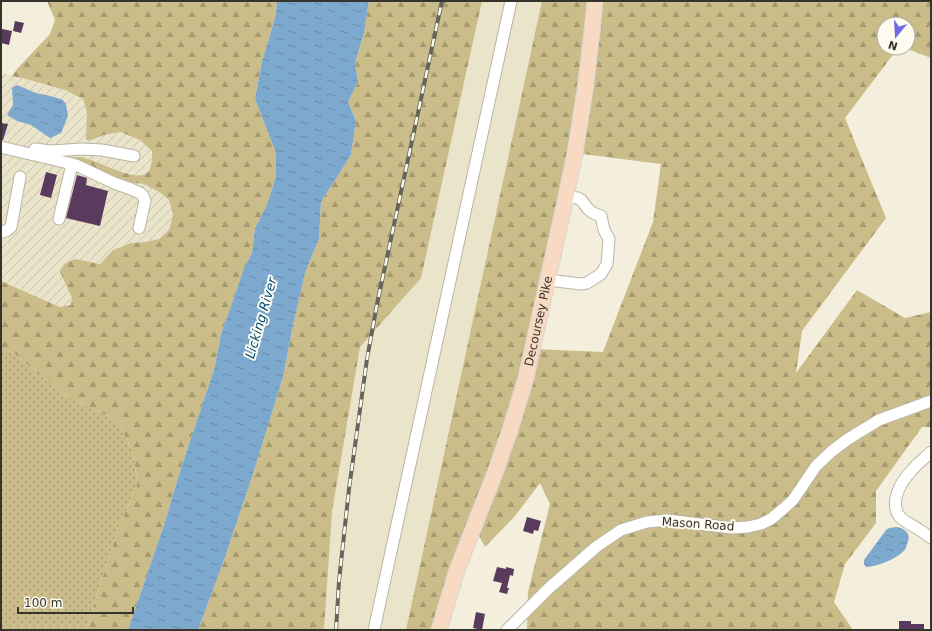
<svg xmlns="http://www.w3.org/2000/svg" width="932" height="631" font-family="'DejaVu Sans',sans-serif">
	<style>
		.built { fill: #eae4ca }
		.industrial { fill: url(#industrial-furrows) }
		.grass { fill: url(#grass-dots) }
		.forest { fill: url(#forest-firs); fill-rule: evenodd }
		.water { fill: url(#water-ripples) }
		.building { fill: #5a3b5e }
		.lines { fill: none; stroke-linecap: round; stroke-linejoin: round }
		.minor-casing { stroke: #b9b5a3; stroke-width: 13 }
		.major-casing { stroke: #d6d6d5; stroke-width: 17 }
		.minor { stroke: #fff; stroke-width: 11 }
		.major { stroke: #f8d9c2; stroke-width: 15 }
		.rail-casing { stroke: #67655b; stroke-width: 4 }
		.rail { stroke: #fefcf1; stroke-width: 2.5; stroke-dasharray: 8; stroke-linecap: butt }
		.labels { text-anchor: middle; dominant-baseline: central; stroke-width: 4; stroke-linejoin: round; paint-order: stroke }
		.street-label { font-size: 12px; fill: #34332c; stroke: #fefcf1 }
		.water-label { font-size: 13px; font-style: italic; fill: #004b79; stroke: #fefcf1 }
	</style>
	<defs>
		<pattern id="industrial-furrows" width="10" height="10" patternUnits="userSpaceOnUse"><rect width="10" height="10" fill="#eae4ca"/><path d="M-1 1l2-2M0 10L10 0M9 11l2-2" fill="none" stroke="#c9c4ae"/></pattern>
		<pattern id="grass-dots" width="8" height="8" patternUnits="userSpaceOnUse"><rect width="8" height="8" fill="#cabd89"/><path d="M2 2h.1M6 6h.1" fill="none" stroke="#a59a70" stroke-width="1.8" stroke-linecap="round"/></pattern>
		<pattern id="forest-firs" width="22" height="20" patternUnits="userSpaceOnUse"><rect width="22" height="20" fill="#cabd89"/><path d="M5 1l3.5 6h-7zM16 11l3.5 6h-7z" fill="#a59a70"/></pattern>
		<pattern id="water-ripples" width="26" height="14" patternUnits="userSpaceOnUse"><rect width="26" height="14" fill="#7ea9ce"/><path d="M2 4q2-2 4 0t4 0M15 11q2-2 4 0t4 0" fill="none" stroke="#688aa7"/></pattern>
	</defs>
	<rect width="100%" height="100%" fill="#f3efdc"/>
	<!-- built -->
	<path class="built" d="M482,1h113l-156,629h-115l8,-118 28,-165 61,-70z"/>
	<!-- industrial -->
	<path class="industrial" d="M1,73l29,7 35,10 18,9 4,14 4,27 13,-5 15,-3 21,8 12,11 -1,14 -3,7 -5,3h-11l-46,-17 32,23 26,3 18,9 7,7 4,15 -4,15 -10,9 -13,3 -15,1 -18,7 -13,14 -11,-2 -21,26 4,11 -1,6 -10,2 -60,-26z"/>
	<!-- grass -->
	<path class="grass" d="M1,349l13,4 46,39 58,29 16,34 3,30 -20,47 -31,98h-85z"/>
	<!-- forest -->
	<g class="forest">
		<path d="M47,1h230l-1,12 -7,26 -7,22 -7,38 21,54v23l-9,29 -12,23 -3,25 -8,15 -13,38 -10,28 -7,36 -33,98 -16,54 -37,108h-42l31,-98 20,-47 -3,-30 -16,-34 -58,-29 -46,-39 -13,-4v-68l59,26 11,-2 1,-7 -12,-26 4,-8 11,-5 25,5 13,-14 18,-7 15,-1 13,-3 10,-9 4,-15 -4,-15 -8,-7 -17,-9 -26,-3 -47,-22c2,-1 4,-2 6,-2 16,-1 59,28 71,15 4,-5 4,-15 4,-21l-12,-11 -20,-8 -16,3 -13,5h-5l1,-27 -4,-14 -18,-9 -35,-10 -18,-4 6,-8 32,-34 5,-14z"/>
		<path d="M369,1h113l-61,277 -61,69 -28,165 -8,118h-126l25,-67 30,-89 30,-97 9,-47 13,-57 14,-34 2,-37 30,-47 5,-34 -8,-19 10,-20 -3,-19 9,-30z"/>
		<path d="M542,1h389v57l-26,-10h3v-24h-24v24h14l-53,70 41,100 -84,113 -6,42 61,-83 48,28 26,-6v115h-9l-46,64v32l-31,41 -11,38 19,28h-326l1,-38 22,-88 -10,-21 -25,33 -30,31 -11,-21 -35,104h-33zM575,153l86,11 -8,58 -50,130 -70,-3z"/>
	</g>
	<!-- water -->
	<g class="water">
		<path d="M277,1h92l-5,32 -9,30 3,19 -10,20 8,19 -5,34 -30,47 -2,37 -14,34 -13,57 -9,47 -30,97 -30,89 -25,67h-70l37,-108 16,-54 33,-98 7,-36 10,-28 13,-38 8,-15 3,-25 12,-23 9,-29v-23l-21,-54 7,-38 7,-22 7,-26z"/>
		<path d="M17,85l19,8 18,4 9,3 3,4 2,12 -7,17 -11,5 -19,-13 -14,-4 -10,-6 6,-10 -1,-17z"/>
		<path d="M897,527c8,2 14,6 11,15 -1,1 -2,6 -2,6 -6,10 -30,19 -40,19l-2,-3v-4l22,-30 3,-2z"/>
	</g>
	<!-- building -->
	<g class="building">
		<path d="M15,21l9,2 -3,10 -8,-2z"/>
		<path d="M2,29l10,2 -3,14 -8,-2z"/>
		<path d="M1,123l7,1 -5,16h-2z"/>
		<path d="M46,172l11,3 -6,23 -11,-3z"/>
		<path d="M77,175l10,3 -1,7 22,6 -8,35 -34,-8z"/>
		<path d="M527,517l14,4 -3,10 -4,-1 -1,4 -10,-3z"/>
		<path d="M497,567l9,2v-2l8,2 -1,7 -3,-1 -3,13h2l-2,6 -8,-2 3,-9 -9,-2z"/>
		<path d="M476,612l9,2 -3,16 -9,-2z"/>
		<path d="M899,621h12v3h13v6h-25z"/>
	</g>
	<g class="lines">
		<!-- minor casing -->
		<g class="minor-casing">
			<g id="minor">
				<path d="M1,147l63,15 12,3 38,18 17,6 9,4 3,3 2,5 -6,27"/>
				<path d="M35,149l16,2 31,-2 20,1 32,6"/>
				<path d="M59,219l13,-55"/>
				<path d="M1,232l5,-1 5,-4 9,-50"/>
				<path d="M548,280l33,4 6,-1 14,-9 6,-10 2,-25 -5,-9 -3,-14 -8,-3 -5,-4 -6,-8 -4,-3 -12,-1"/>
				<path d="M931,452c-6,6 -13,11 -18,17 -11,11 -25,33 -13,48 5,5 12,8 18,12 5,3 9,6 13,9"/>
				<path d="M374,630l137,-629"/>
				<path d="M507,630l41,-41 48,-42 25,-17 26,-8 20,-2 65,8 16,-1 13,-3 10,-5 12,-10 10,-9 23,-34 16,-15 16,-12 31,-19 52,-19"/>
			</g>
		</g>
		<!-- major casing -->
		<g class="major-casing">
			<g id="major">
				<path id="s1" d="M439,630l18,-60 38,-97 15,-43 16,-52 38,-172 11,-53 10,-63 7,-58 3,-31"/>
			</g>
		</g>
		<!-- minor -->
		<use href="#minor" class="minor"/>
		<!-- major -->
		<use href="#major" class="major"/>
		<!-- rail casing -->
		<g class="rail-casing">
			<path id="rail" d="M336,630l3,-49 10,-92 18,-130 10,-55 65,-303"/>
		</g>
		<!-- rail -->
		<use href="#rail" class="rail"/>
	</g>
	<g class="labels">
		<!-- street labels -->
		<g class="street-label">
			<text stroke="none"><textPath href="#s1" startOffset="325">Decoursey Pike</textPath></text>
			<text transform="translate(698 524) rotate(4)">Mason Road</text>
		</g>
		<!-- water labels -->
		<g class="water-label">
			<text transform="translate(261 318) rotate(-74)">Licking River</text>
		</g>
	</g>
	<!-- border -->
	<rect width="932" height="631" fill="none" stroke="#34332c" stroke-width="4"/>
	<!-- north arrow -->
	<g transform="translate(896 36) rotate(198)"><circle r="19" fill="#fefcf1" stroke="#adaca2"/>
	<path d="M0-3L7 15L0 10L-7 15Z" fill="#706ce6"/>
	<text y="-6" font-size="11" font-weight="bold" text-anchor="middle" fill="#34332c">N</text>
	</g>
	<!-- scale -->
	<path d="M18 607v6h115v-6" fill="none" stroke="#34332c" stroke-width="2"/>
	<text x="24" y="607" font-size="12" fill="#34332c" stroke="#fefcf1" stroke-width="3" paint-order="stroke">100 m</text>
</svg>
